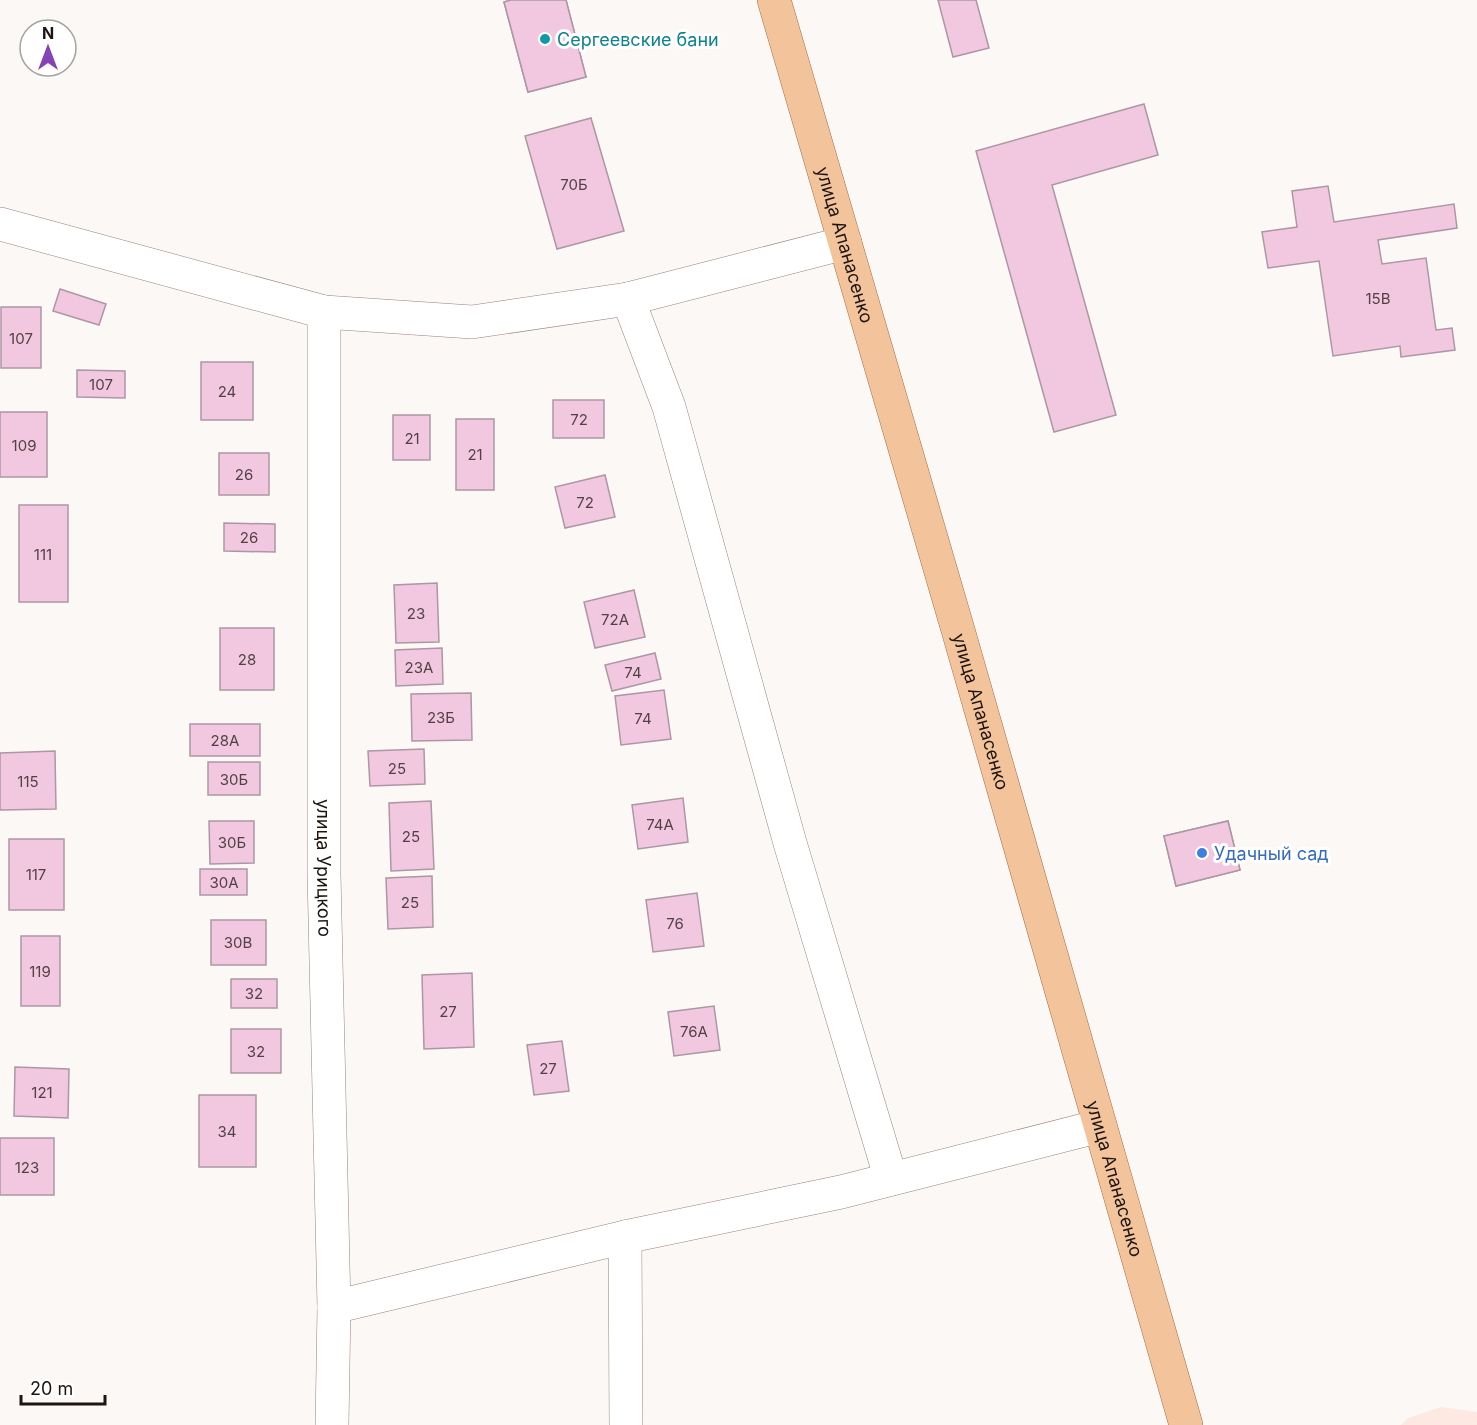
<svg xmlns="http://www.w3.org/2000/svg" width="1477" height="1425" font-family="Inter,sans-serif">
	<style>
		.built { fill: #fde9e2 }
		.building { fill: #f2c7e0; stroke: #ac97a3; stroke-width: 1.5 }
		.lines { fill: none; stroke-linecap: round; stroke-linejoin: round }
		.minor-casing { stroke: #99847b; stroke-width: 34 }
		.major-casing { stroke: #a36d40; stroke-width: 34 }
		.minor { stroke: #fff; stroke-width: 33 }
		.major { stroke: #f3c49c; stroke-width: 33 }
		.culture-dot { fill: #0f9aa8; stroke: #fff; stroke-width: 2 }
		.shop-dot { fill: #3f7fe0; stroke: #fff; stroke-width: 2 }
		.labels { text-anchor: middle; dominant-baseline: central; stroke-width: 6; stroke-linejoin: round; paint-order: stroke }
		.number-label { font-size: 15px; fill: #524245 }
		.culture-label { font-size: 18px; fill: #0d838f; stroke: #fff; text-anchor: start }
		.street-label { font-size: 18px; fill: #1d1511; stroke: #fff }
		.shop-label { font-size: 18px; fill: #366cbe; stroke: #fff; text-anchor: start }
	</style>
	<rect width="100%" height="100%" fill="#fcf8f6"/>
	<!-- built -->
	<path class="built" d="M1441,1407l36,5v13h-76l7,-7z"/>
	<!-- building -->
	<g class="building">
		<path d="M511,0h55l20,77 -58,15 -24,-90z"/>
		<path d="M511,0h55l20,77 -58,15 -24,-90z"/>
		<path d="M938,0h38l13,48 -36,9z"/>
		<path d="M1144,104l14,51 -106,30 64,230 -62,17 -78,-281z"/>
		<path d="M591,118l33,113 -67,18 -32,-113z"/>
		<path d="M1328,186l6,36 120,-18 3,24 -79,12 4,24 44,-6 10,72 16,-2 3,22 -54,7 -1,-11 -67,10 -14,-95 -51,7 -6,-36 35,-5 -5,-36z"/>
		<path d="M60,289l46,15 -7,21 -46,-14z"/>
		<rect x="1" y="307" width="40" height="61"/>
		<rect x="201" y="362" width="52" height="58"/>
		<path d="M77,370l48,1v27l-48,-1z"/>
		<rect x="553" y="400" width="51" height="38"/>
		<rect x="0" y="412" width="47" height="65"/>
		<rect x="393" y="415" width="37" height="45"/>
		<rect x="456" y="419" width="38" height="71"/>
		<rect x="219" y="453" width="50" height="42"/>
		<path d="M605,475l10,42 -50,11 -10,-41z"/>
		<rect x="19" y="505" width="49" height="97"/>
		<path d="M224,523l51,1v28l-51,-1z"/>
		<path d="M437,583l2,59 -43,1 -2,-58z"/>
		<path d="M634,590l11,47 -50,11 -11,-46z"/>
		<rect x="220" y="628" width="54" height="62"/>
		<path d="M442,648l1,36 -47,2 -1,-36z"/>
		<path d="M655,653l6,26 -49,12 -7,-26z"/>
		<path d="M664,690l7,49 -50,6 -6,-49z"/>
		<path d="M471,693l1,47 -60,1 -1,-47z"/>
		<rect x="190" y="724" width="70" height="32"/>
		<path d="M424,749l1,35 -55,2 -2,-35z"/>
		<path d="M55,751l1,58 -56,1v-57z"/>
		<rect x="208" y="762" width="52" height="33"/>
		<path d="M683,798l5,44 -50,7 -6,-44z"/>
		<path d="M431,801l3,68 -43,2 -2,-68z"/>
		<path d="M209,821h45v42l-44,1z"/>
		<path d="M1228,821l12,49 -64,16 -12,-50z"/>
		<path d="M1228,821l12,49 -64,16 -12,-50z"/>
		<rect x="9" y="839" width="55" height="71"/>
		<rect x="200" y="869" width="47" height="26"/>
		<path d="M432,876l1,51 -45,2 -2,-51z"/>
		<path d="M697,893l7,53 -51,6 -7,-52z"/>
		<rect x="211" y="920" width="55" height="45"/>
		<rect x="21" y="936" width="39" height="70"/>
		<path d="M472,973l2,74 -50,2 -2,-74z"/>
		<rect x="231" y="979" width="46" height="29"/>
		<path d="M714,1006l6,44 -46,6 -6,-44z"/>
		<rect x="231" y="1029" width="50" height="44"/>
		<path d="M562,1041l7,50 -35,4 -7,-50z"/>
		<path d="M15,1067l54,2 -1,49 -54,-2z"/>
		<rect x="199" y="1095" width="57" height="72"/>
		<rect x="0" y="1138" width="54" height="57"/>
	</g>
	<g class="lines">
		<!-- minor casing -->
		<g class="minor-casing">
			<g id="minor">
				<path d="M0,224l324,88 148,10 156,-23 217,-56"/>
				<path d="M628,299l41,108 121,436 101,336"/>
				<path id="s1" d="M324,312v562l10,433 -2,118"/>
				<path d="M625,1237l1,188"/>
				<path d="M334,1307l291,-70 216,-45 259,-66"/>
			</g>
		</g>
		<!-- major casing -->
		<g class="major-casing">
			<g id="major">
				<path id="s2" d="M774,0l184,630 228,795"/>
			</g>
		</g>
		<!-- minor -->
		<use href="#minor" class="minor"/>
		<!-- major -->
		<use href="#major" class="major"/>
	</g>
	<!-- markers -->
	<circle class="culture-dot" cx="545" cy="39" r="6"/>
	<circle class="shop-dot" cx="1202" cy="853" r="6"/>
	<g class="labels">
		<!-- number labels -->
		<g class="number-label">
			<text x="574" y="184">70Б</text>
			<text x="1378" y="298">15В</text>
			<text x="21" y="338">107</text>
			<text x="101" y="384">107</text>
			<text x="227" y="391">24</text>
			<text x="579" y="419">72</text>
			<text x="412" y="438">21</text>
			<text x="24" y="445">109</text>
			<text x="475" y="454">21</text>
			<text x="244" y="474">26</text>
			<text x="585" y="502">72</text>
			<text x="249" y="537">26</text>
			<text x="43" y="554">111</text>
			<text x="416" y="613">23</text>
			<text x="615" y="619">72А</text>
			<text x="247" y="659">28</text>
			<text x="419" y="667">23А</text>
			<text x="633" y="672">74</text>
			<text x="441" y="717">23Б</text>
			<text x="643" y="718">74</text>
			<text x="225" y="740">28А</text>
			<text x="397" y="768">25</text>
			<text x="234" y="779">30Б</text>
			<text x="28" y="781">115</text>
			<text x="660" y="824">74А</text>
			<text x="411" y="836">25</text>
			<text x="232" y="842">30Б</text>
			<text x="36" y="874">117</text>
			<text x="224" y="882">30А</text>
			<text x="410" y="902">25</text>
			<text x="675" y="923">76</text>
			<text x="238" y="942">30В</text>
			<text x="40" y="971">119</text>
			<text x="254" y="993">32</text>
			<text x="448" y="1011">27</text>
			<text x="694" y="1031">76А</text>
			<text x="256" y="1051">32</text>
			<text x="548" y="1068">27</text>
			<text x="42" y="1092">121</text>
			<text x="227" y="1131">34</text>
			<text x="27" y="1167">123</text>
		</g>
		<!-- culture labels -->
		<g class="culture-label">
			<text x="557" y="39">Сергеевские бани</text>
		</g>
		<!-- street labels -->
		<g class="street-label">
			<text stroke="none"><textPath href="#s2" startOffset="255">улица Апанасенко</textPath></text>
			<text stroke="none"><textPath href="#s2" startOffset="741">улица Апанасенко</textPath></text>
			<text stroke="none"><textPath href="#s1" startOffset="556">улица Урицкого</textPath></text>
			<text stroke="none"><textPath href="#s2" startOffset="1227">улица Апанасенко</textPath></text>
		</g>
		<!-- shop labels -->
		<g class="shop-label">
			<text x="1214" y="853">Удачный сад</text>
		</g>
	</g>
	<!-- north arrow -->
	<g transform="translate(48 48)"><circle r="28" fill="#ffffff" stroke="#a5a1a0" stroke-width="1.5"/>
	<path d="M0-4.5L10 22L0 15L-10 22Z" fill="#8742b6"/>
	<text y="-9" font-size="16" font-weight="bold" text-anchor="middle" fill="#1d1511">N</text>
	</g>
	<!-- scale -->
	<path d="M21 1395v9h84v-9" fill="none" stroke="#1d1511" stroke-width="3"/>
	<text x="30" y="1395" font-size="18" fill="#1d1511" stroke="#ffffff" stroke-width="4.5" paint-order="stroke">20 m</text>
</svg>
